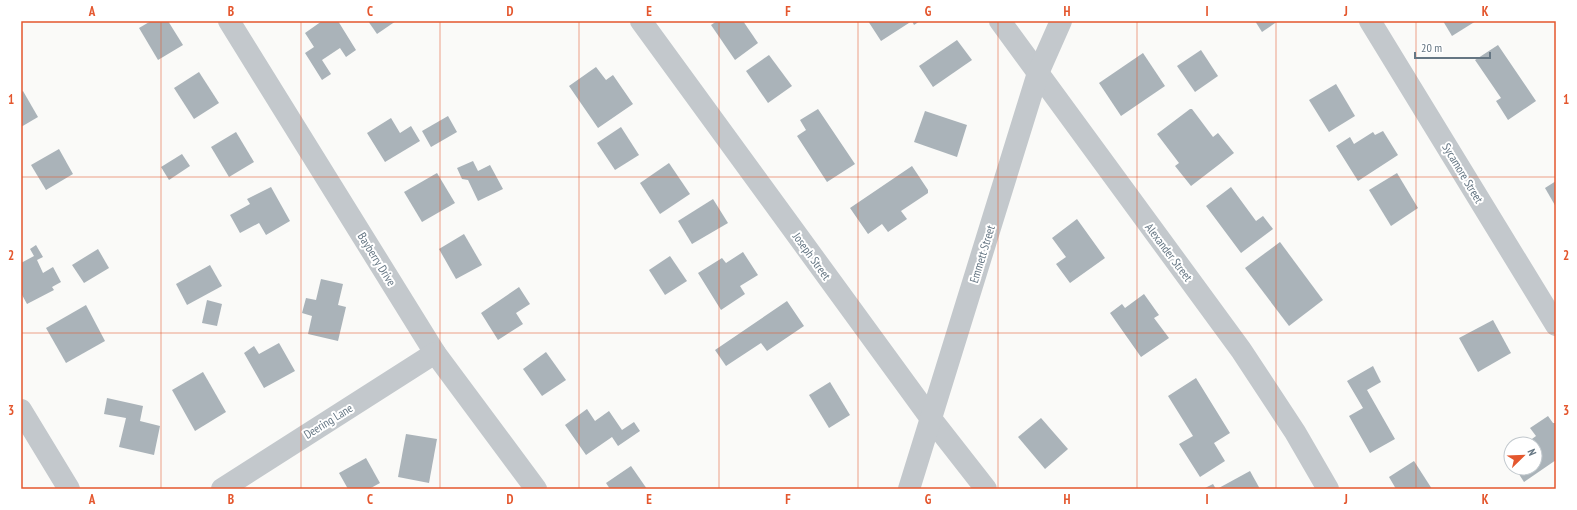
<svg xmlns="http://www.w3.org/2000/svg" width="1577" height="510" font-family="'PT Sans Narrow',sans-serif">
	<style>
		.building { fill: #aab3b9 }
		.lines { fill: none; stroke-linecap: round; stroke-linejoin: round }
		.minor { stroke: #c3c8cc; stroke-width: 22 }
		.grid { fill: none; stroke: #e4572e; stroke-width: 1; stroke-opacity: 0.55 }
		.labels { text-anchor: middle; dominant-baseline: central; stroke-width: 4; stroke-linejoin: round; paint-order: stroke }
		.street-label { font-size: 12px; fill: #657683; stroke: #fff }
		.neatline { fill: none; stroke: #e4572e; stroke-width: 1.5 }
		.grid-label { font-size: 13px; text-anchor: middle; font-weight: bold; fill: #e4572e }
	</style>
	<rect width="100%" height="100%" fill="#fafaf8"/>
	<!-- building -->
	<g class="building">
		<path d="M151,21h17l15,24 -25,15 -19,-32z"/>
		<path d="M322,21h16l18,29 -10,7 -6,-9 -18,12 9,14 -9,6 -17,-27 9,-6 -9,-14z"/>
		<path d="M368,21h28l-19,13z"/>
		<path d="M717,21h26l15,22 -23,17 -24,-35z"/>
		<path d="M868,21h52l-6,4 -2,-4 -31,20z"/>
		<path d="M1255,21h23l-16,11z"/>
		<path d="M1443,21h33l-24,15z"/>
		<path d="M957,40l15,20 -39,27 -14,-21z"/>
		<path d="M1498,45l38,56 -28,19 -12,-19 5,-3 -26,-38z"/>
		<path d="M1201,50l17,26 -23,16 -18,-26z"/>
		<path d="M1143,53l22,33 -44,30 -22,-33z"/>
		<path d="M769,55l23,31 -24,17 -22,-32z"/>
		<path d="M596,67l10,13 7,-5 20,29 -35,24 -29,-42z"/>
		<path d="M199,72l20,31 -25,16 -20,-31z"/>
		<path d="M1336,84l19,32 -26,16 -20,-32z"/>
		<path d="M23,91l15,26 -17,10v-35z"/>
		<path d="M818,109l37,55 -28,18 -30,-46 9,-6 -6,-10z"/>
		<path d="M1190,109h2l21,28 5,-4 16,20 -43,33 -16,-20 4,-3 -22,-29z"/>
		<path d="M925,111l42,14 -10,32 -43,-15z"/>
		<path d="M448,116l9,16 -26,15 -9,-16z"/>
		<path d="M391,118l9,15 11,-7 9,15 -35,21 -18,-29z"/>
		<path d="M621,127l18,28 -24,15 -18,-27z"/>
		<path d="M1383,131l15,24 -40,26 -22,-35 14,-9 4,7 19,-12 2,3z"/>
		<path d="M236,132l18,30 -25,15 -18,-30z"/>
		<path d="M59,149l14,25 -27,16 -15,-25z"/>
		<path d="M182,154l8,12 -21,14 -8,-13z"/>
		<path d="M473,161l5,10 12,-6 13,24 -25,12 -10,-21 -6,-1 -5,-11z"/>
		<path d="M669,163l21,31 -30,20 -20,-31z"/>
		<path d="M912,166l16,24v3l-27,18 6,8 -19,13 -6,-8 -14,10 -18,-26z"/>
		<path d="M437,173l18,30 -33,19 -18,-30z"/>
		<path d="M1397,173l21,35 -27,18 -22,-36z"/>
		<path d="M1556,181v26l-11,-19z"/>
		<path d="M271,187l19,34 -24,14 -7,-12 -19,10 -10,-18 20,-11 -3,-5z"/>
		<path d="M1231,187l25,34 7,-5 10,13 -32,24 -35,-47z"/>
		<path d="M713,199l15,24 -36,21 -14,-23z"/>
		<path d="M1077,219l28,39 -35,25 -14,-19 10,-7 -14,-19z"/>
		<path d="M464,234l18,31 -26,14 -17,-30z"/>
		<path d="M1280,242l43,58 -34,26 -44,-58z"/>
		<path d="M36,245l7,12 -6,3 6,13 10,-6 8,15 -9,5 2,3 -27,14 -6,-11v-30l13,-7 -4,-7z"/>
		<path d="M98,249l11,19 -25,15 -12,-18z"/>
		<path d="M743,252l15,23 -18,11 5,8 -24,16 -23,-37 24,-15 4,5z"/>
		<path d="M670,256l17,25 -22,14 -16,-25z"/>
		<path d="M210,265l12,21 -35,19 -11,-21z"/>
		<path d="M321,279l22,5 -5,21 8,2 -8,34 -30,-7 4,-18 -10,-3 4,-15 10,2z"/>
		<path d="M519,287l11,17 -14,9 7,11 -25,16 -17,-27z"/>
		<path d="M1144,294l15,21 -5,3 15,20 -28,19 -31,-44 12,-9 3,4z"/>
		<path d="M207,300l15,4 -5,22 -15,-3z"/>
		<path d="M787,301l17,25 -37,25 -6,-8 -35,23 -11,-16z"/>
		<path d="M86,305l19,36 -39,22 -20,-35z"/>
		<path d="M1493,320l18,33 -33,19 -19,-34z"/>
		<path d="M279,343l16,28 -31,17 -20,-35 10,-7 5,8z"/>
		<path d="M546,352l20,28 -24,16 -19,-27z"/>
		<path d="M1373,366l8,16 -14,8 28,49 -25,14 -21,-37 14,-8 -16,-27z"/>
		<path d="M203,372l23,40 -31,19 -23,-41z"/>
		<path d="M1196,378l34,55 -16,10 11,18 -25,16 -21,-33 14,-8 -25,-40z"/>
		<path d="M830,382l20,33 -21,13 -20,-33z"/>
		<path d="M107,398l36,8 -3,15 20,5 -6,29 -35,-8 7,-29 -22,-4z"/>
		<path d="M587,409l8,12 14,-10 13,19 12,-8 6,9 -22,15 -6,-9 -26,18 -21,-30z"/>
		<path d="M1548,416l5,7h3v37l-32,22 -9,-14h20v-24h-10l11,-8 -6,-8z"/>
		<path d="M1041,418l27,31 -23,20 -27,-32z"/>
		<path d="M406,434l31,5 -8,44 -31,-6z"/>
		<path d="M366,458l14,25 -11,6h-21l-9,-16z"/>
		<path d="M1414,461l18,28h-36l-7,-12z"/>
		<path d="M631,466l16,23h-37l-4,-6z"/>
		<path d="M1250,471l10,18h-43z"/>
		<path d="M1213,484l3,5h-13z"/>
	</g>
	<g class="lines">
		<!-- minor -->
		<g class="minor">
			<path d="M229,21l206,332 101,136"/>
			<path d="M641,21l291,399 54,69"/>
			<path d="M1000,21l241,329 54,82 33,57"/>
			<path d="M1370,21l186,304"/>
			<path d="M21,410l48,79"/>
			<path d="M222,489l213,-136"/>
			<path d="M909,489l129,-416 23,-52"/>
		</g>
	</g>
	<!-- grid -->
	<path class="grid" d="M161,21v468M301,21v468M440,21v468M579,21v468M719,21v468M858,21v468M998,21v468M1137,21v468M1276,21v468M1416,21v468M21,177h1535M21,333h1535"/>
	<g class="labels">
		<!-- street labels -->
		<g class="street-label">
			<text transform="translate(1463 173) rotate(59)">Sycamore Street</text>
			<text transform="translate(1169 252) rotate(53)">Alexander Street</text>
			<text transform="translate(982 254) rotate(-73)">Emmett Street</text>
			<text transform="translate(812 256) rotate(54)">Joseph Street</text>
			<text transform="translate(377 259) rotate(58)">Bayberry Drive</text>
			<text transform="translate(328 421) rotate(-32)">Deering Lane</text>
		</g>
	</g>
	<!-- border -->
	<rect width="1577" height="510" fill="none" stroke="#ffffff" stroke-width="44"/>
	<!-- north arrow -->
	<g transform="translate(1523 456) rotate(67)"><circle r="19" fill="#ffffff" stroke="#c1c8cd"/>
	<path d="M0-3L7 15L0 10L-7 15Z" fill="#e4572e"/>
	<text y="-6" font-size="11" font-weight="bold" text-anchor="middle" fill="#657683">N</text>
	</g>
	<!-- scale -->
	<path d="M1415 52v6h75v-6" fill="none" stroke="#657683" stroke-width="2"/>
	<text x="1421" y="52" font-size="12" fill="#657683" stroke="#ffffff" stroke-width="3" paint-order="stroke">20 m</text>
	<rect x="22" y="22" width="1533" height="466" class="neatline"/>
	<g class="grid-label">
		<text x="92" y="16">A</text>
		<text x="231" y="16">B</text>
		<text x="370" y="16">C</text>
		<text x="510" y="16">D</text>
		<text x="649" y="16">E</text>
		<text x="788" y="16">F</text>
		<text x="928" y="16">G</text>
		<text x="1067" y="16">H</text>
		<text x="1207" y="16">I</text>
		<text x="1346" y="16">J</text>
		<text x="1485" y="16">K</text>
		<text x="11" y="104">1</text>
		<text x="1566" y="104">1</text>
		<text x="11" y="260">2</text>
		<text x="1566" y="260">2</text>
		<text x="11" y="415">3</text>
		<text x="1566" y="415">3</text>
		<text x="92" y="504">A</text>
		<text x="231" y="504">B</text>
		<text x="370" y="504">C</text>
		<text x="510" y="504">D</text>
		<text x="649" y="504">E</text>
		<text x="788" y="504">F</text>
		<text x="928" y="504">G</text>
		<text x="1067" y="504">H</text>
		<text x="1207" y="504">I</text>
		<text x="1346" y="504">J</text>
		<text x="1485" y="504">K</text>
	</g>
</svg>
